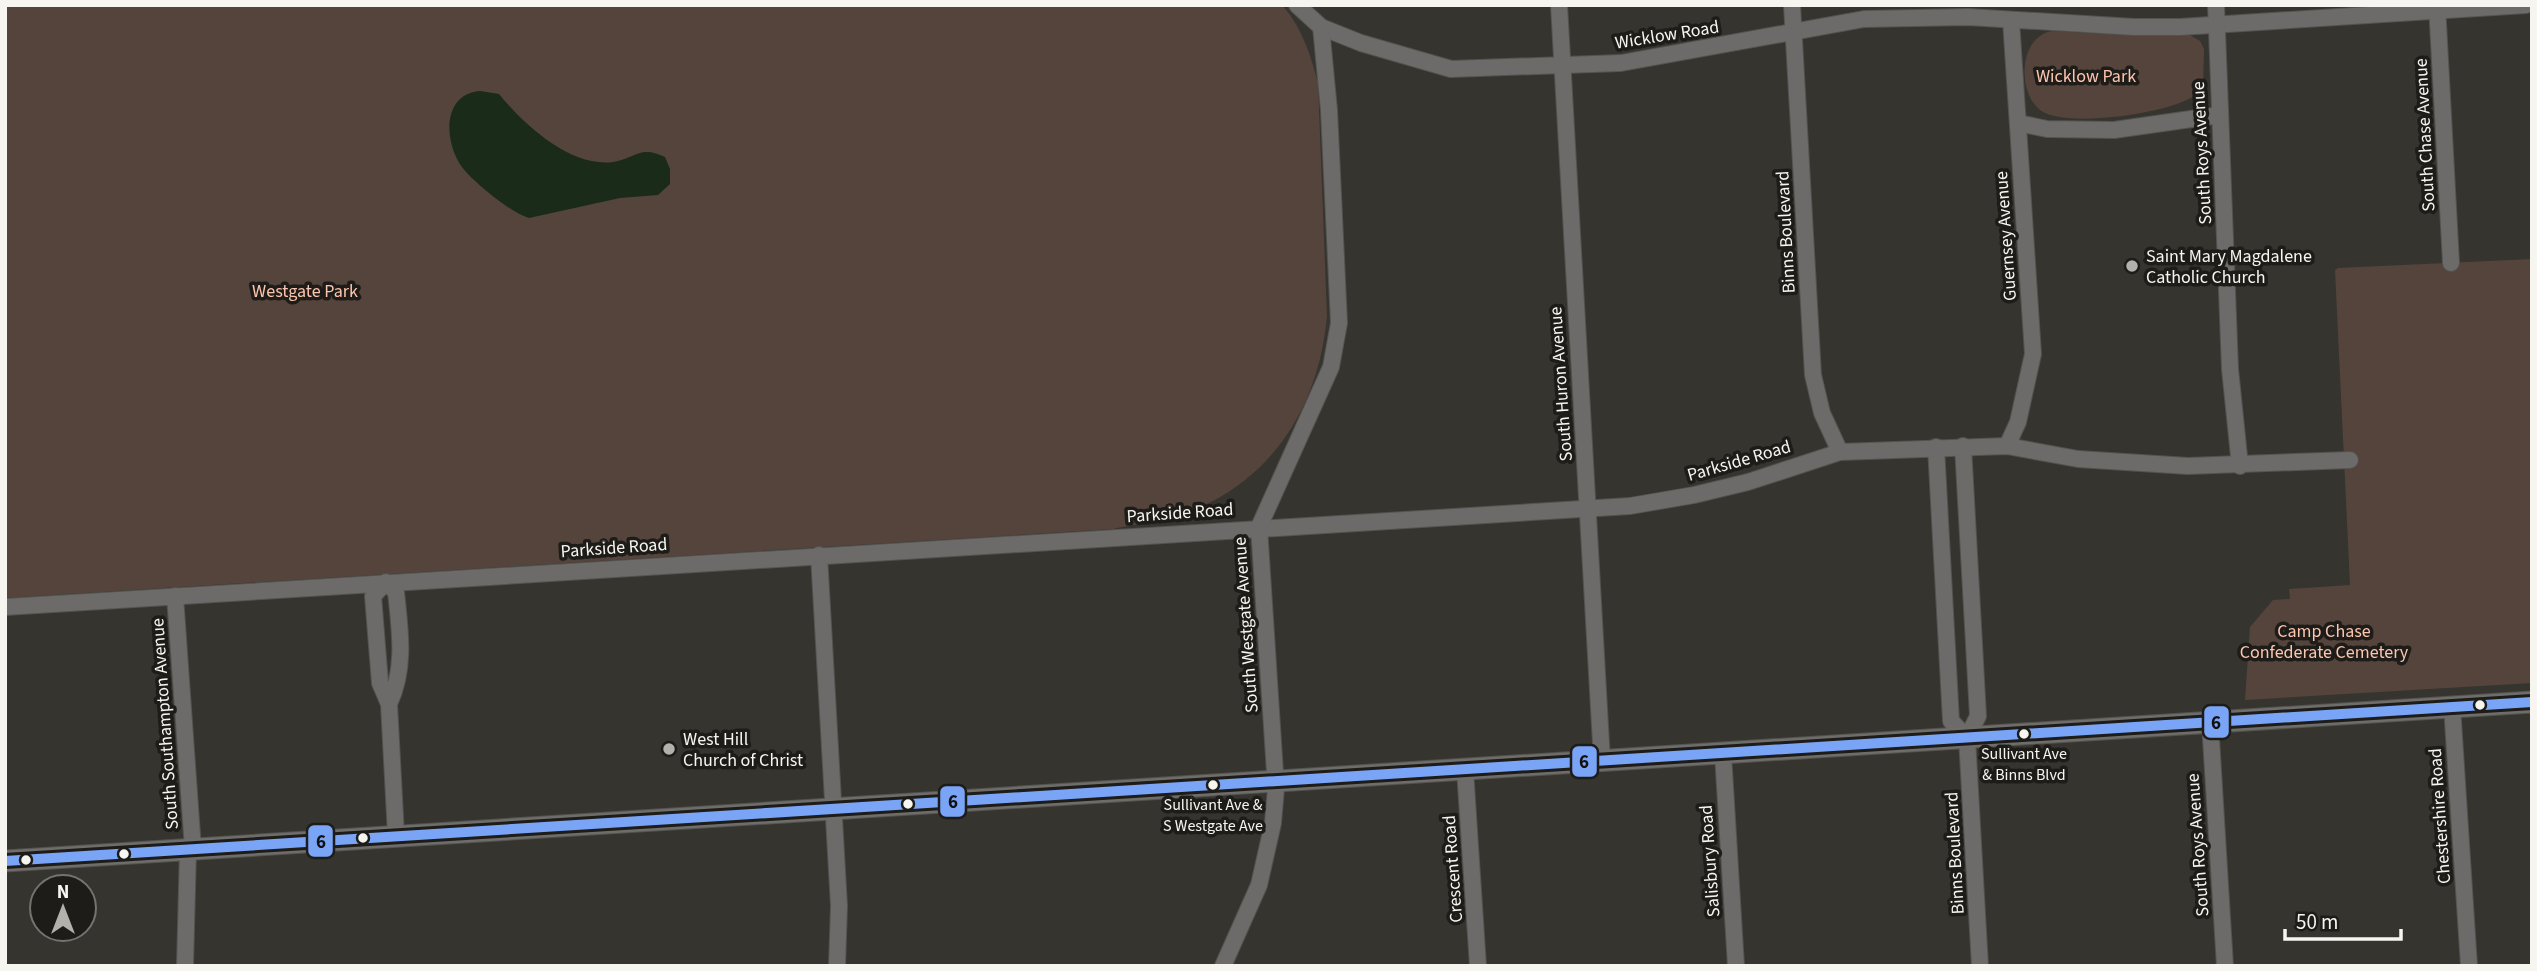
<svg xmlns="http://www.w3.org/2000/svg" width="2537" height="971" font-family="'Source Sans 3',sans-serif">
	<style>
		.green { fill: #54443c }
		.water { fill: #1b2b19 }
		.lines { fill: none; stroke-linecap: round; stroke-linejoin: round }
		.minor-casing { stroke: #53524f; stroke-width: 18 }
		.secondary-casing { stroke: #53524f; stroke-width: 23 }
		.minor { stroke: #6c6b69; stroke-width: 16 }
		.secondary { stroke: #6f6d6a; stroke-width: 21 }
		.bus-1-casing { stroke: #1d1c19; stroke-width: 16 }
		.bus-1 { stroke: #7aa5f7; stroke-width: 10 }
		.poi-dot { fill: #b2b1ac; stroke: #1d1c19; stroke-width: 2.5 }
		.bus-dot { fill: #f6f5ef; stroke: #1d1c19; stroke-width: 2.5 }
		.labels { text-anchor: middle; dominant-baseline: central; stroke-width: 7; stroke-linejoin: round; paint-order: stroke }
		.bus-label { font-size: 16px; fill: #f6f5ef; stroke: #1d1c19 }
		.street-label { font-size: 18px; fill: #f6f5ef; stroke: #1d1c19 }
		.park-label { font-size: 18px; fill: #fdc5ad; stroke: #1d1c19 }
		.poi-label { font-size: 18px; fill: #f6f5ef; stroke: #1d1c19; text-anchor: start }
		.line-badge { stroke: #1d1c19; stroke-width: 2.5 }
		.pale-badge-label { font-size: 19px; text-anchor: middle; font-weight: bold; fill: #111 }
	</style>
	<rect width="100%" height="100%" fill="#35342f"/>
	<!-- green -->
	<g class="green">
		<path d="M5,5h1277c20,22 29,51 36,78l9,233c-7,78 -43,148 -116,186 -30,15 -65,20 -98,27l-1108,69z"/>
		<path d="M2053,31l72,4 63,-1 12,7 4,8 -1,40c-19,24 -133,39 -160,23 -27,-16 -25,-77 10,-81z"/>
		<path d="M2532,259v424l-287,17 5,-73 23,-27 17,-1 -1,-10 61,-4 -15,-315 3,-2z"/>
	</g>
	<!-- water -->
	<path class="water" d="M480,91l19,3c24,30 72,74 114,68 24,-4 26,-17 52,-5l5,12v15l-12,11 -38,3 -91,20c-16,-4 -50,-32 -62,-45 -23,-23 -28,-79 13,-82z"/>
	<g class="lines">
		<!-- minor casing -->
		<g class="minor-casing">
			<g id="minor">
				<path d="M1297,5l24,22 40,16 90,26 170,-6 243,-44 104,-2 166,10h46l346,-22"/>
				<path d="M1559,5l43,756"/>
				<path d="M1792,5l21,370 9,38 18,39"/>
				<path d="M2216,5l14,364 10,97"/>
				<path d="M2437,5l14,258"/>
				<path d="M2018,123l29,6 67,1 105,-15"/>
				<path d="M1963,446l15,270 -11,22 13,228"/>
				<path d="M2007,446l11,-24 15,-68 -22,-334"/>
				<path d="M1936,447l15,274 16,17"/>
				<path d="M819,555l20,351 -2,60"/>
				<path d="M175,596l18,253"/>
				<path d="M5,607l1625,-101 64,-11 54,-13 92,-30 167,-6 71,13 110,7 162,-6"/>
				<path d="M389,704c17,-36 11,-74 7,-112l-10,-10 -13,14 7,87 9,21 7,131"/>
				<path d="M2452,706l17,260"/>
				<path d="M2210,722l15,244"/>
				<path d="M1723,754l13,212"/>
				<path d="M1465,770l13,196"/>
				<path d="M185,966l3,-117"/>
				<path d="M1223,966l36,-81 14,-62 3,-35 -17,-261 72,-160 8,-44 -10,-213 -8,-83"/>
			</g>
		</g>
		<!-- secondary casing -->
		<g class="secondary-casing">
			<path id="secondary" d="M5,861l2527,-159"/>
		</g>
		<!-- minor -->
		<use href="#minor" class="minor"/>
		<!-- secondary -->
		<use href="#secondary" class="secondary"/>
		<!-- bus-1 casing -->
		<g class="bus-1-casing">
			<path id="bus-1" d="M5,861l2527,-159"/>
		</g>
		<!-- bus-1 -->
		<use href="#bus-1" class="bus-1"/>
	</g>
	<!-- markers -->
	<g class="poi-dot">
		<circle cx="2132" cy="266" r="7"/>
		<circle cx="669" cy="749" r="7"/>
	</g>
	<g class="bus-dot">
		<circle cx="2480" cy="705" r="6"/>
		<circle cx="2024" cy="734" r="6"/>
		<circle cx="1213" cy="785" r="6"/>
		<circle cx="908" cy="804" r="6"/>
		<circle cx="363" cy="838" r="6"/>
		<circle cx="124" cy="854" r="6"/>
		<circle cx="26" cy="860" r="6"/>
	</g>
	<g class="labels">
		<!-- bus labels -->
		<g class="bus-label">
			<text x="2024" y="754">Sullivant Ave<tspan x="2024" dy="21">&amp; Binns Blvd</tspan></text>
			<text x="1213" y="805">Sullivant Ave &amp;<tspan x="1213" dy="21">S Westgate Ave</tspan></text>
		</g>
		<!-- street labels -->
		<g class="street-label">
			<text transform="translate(1667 35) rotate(-9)">Wicklow Road</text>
			<text transform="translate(2425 135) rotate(-93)">South Chase Avenue</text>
			<text transform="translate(2202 153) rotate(-93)">South Roys Avenue</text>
			<text transform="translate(1786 232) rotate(-93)">Binns Boulevard</text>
			<text transform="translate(2006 236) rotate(-94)">Guernsey Avenue</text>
			<text transform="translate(1561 384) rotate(-94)">South Huron Avenue</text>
			<text transform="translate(1739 461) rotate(-16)">Parkside Road</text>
			<text transform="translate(1180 513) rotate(-4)">Parkside Road</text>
			<text transform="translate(614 548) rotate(-4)">Parkside Road</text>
			<text transform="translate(1246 625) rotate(-94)">South Westgate Avenue</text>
			<text transform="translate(165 724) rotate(-94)">South Southampton Avenue</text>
			<text transform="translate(2440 816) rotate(-94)">Chestershire Road</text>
			<text transform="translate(2198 845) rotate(-94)">South Roys Avenue</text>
			<text transform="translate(1955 853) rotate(-93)">Binns Boulevard</text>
			<text transform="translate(1710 861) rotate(-94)">Salisbury Road</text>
			<text transform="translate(1453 869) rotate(-94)">Crescent Road</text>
		</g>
		<!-- park labels -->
		<g class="park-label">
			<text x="2086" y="76">Wicklow Park</text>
			<text x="305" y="291">Westgate Park</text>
			<text x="2324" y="631">Camp Chase<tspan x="2324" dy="21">Confederate Cemetery</tspan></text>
		</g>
		<!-- poi labels -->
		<g class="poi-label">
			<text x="2146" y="256">Saint Mary Magdalene<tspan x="2146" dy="21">Catholic Church</tspan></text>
			<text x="683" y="739">West Hill<tspan x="683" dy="21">Church of Christ</tspan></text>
		</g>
	</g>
	<g class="line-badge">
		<rect x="2203" y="705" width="27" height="34" rx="7" fill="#7aa5f7"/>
		<rect x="1571" y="745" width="27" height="33" rx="7" fill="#7aa5f7"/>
		<rect x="939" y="785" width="27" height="33" rx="7" fill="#7aa5f7"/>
		<rect x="307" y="824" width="27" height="34" rx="7" fill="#7aa5f7"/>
	</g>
	<g class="pale-badge-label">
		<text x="2216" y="729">6</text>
		<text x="1584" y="768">6</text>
		<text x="953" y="808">6</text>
		<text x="321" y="848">6</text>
	</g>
	<!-- border -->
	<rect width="2537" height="971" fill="none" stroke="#f6f5ef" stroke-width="14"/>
	<!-- north arrow -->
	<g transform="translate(63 908)"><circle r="33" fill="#1d1c19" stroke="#74736f" stroke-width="2"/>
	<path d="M0-5L12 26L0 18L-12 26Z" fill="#b2b1ac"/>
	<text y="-10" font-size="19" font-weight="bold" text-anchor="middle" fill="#f6f5ef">N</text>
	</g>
	<!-- scale -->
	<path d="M2285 929v10h116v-10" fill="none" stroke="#f6f5ef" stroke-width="3.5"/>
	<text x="2296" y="929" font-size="21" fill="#f6f5ef" stroke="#1d1c19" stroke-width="5" paint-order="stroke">50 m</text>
</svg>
